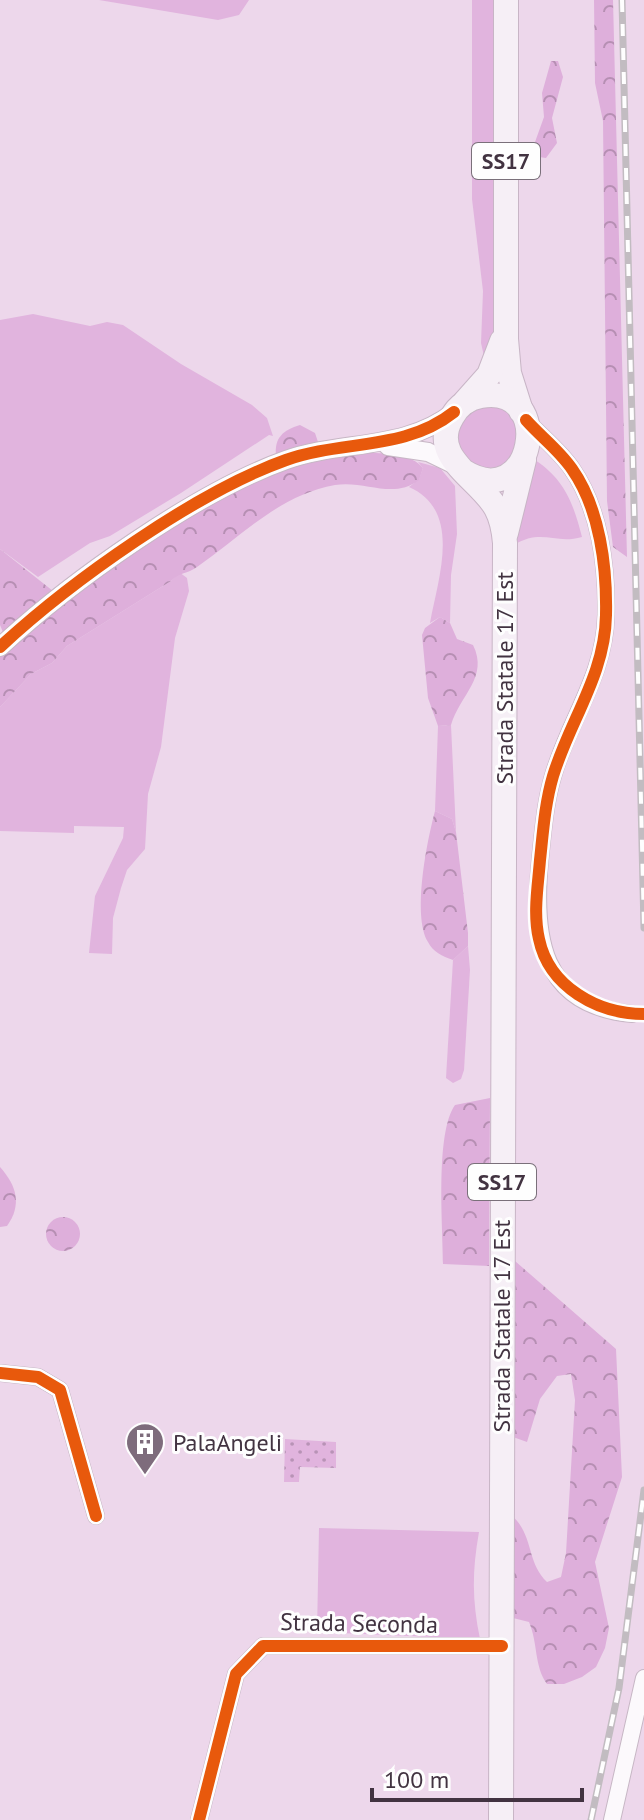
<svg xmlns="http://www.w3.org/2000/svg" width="644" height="1820" font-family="'PT Sans',sans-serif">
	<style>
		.green { fill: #e1b4de }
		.forest { fill: url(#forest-crowns) }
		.garden { fill: url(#garden-dots) }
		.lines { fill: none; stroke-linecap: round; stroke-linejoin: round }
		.minor-casing { stroke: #c7b7c5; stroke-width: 18 }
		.tertiary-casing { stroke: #c7b7c5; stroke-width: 20 }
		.primary-casing { stroke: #c8b5c6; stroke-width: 26 }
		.minor { stroke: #fcf9fc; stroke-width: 16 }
		.tertiary { stroke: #fcf9fc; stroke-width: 18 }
		.primary { stroke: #f6eff6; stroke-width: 24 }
		.rail-casing { stroke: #c2bcc1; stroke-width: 7 }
		.rail { stroke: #fefefe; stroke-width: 4; stroke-dasharray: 12; stroke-linecap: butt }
		.cycleway-casing { stroke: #fefefe; stroke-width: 17 }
		.cycleway { stroke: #e8590c; stroke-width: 12 }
		.labels { text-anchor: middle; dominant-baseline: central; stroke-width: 6; stroke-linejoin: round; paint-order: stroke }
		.shield { fill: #fefefe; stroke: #7a707a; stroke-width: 2 }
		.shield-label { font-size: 22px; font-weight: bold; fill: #423341 }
		.street-label { font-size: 24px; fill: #423341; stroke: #fefefe }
		.poi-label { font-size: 24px; fill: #423341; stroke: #fefefe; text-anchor: start }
	</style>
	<defs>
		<pattern id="forest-crowns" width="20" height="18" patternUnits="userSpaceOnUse" patternTransform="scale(2)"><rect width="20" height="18" fill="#deafdb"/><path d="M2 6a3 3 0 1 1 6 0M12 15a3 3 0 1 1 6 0" fill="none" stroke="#b68fb3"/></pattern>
		<pattern id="garden-dots" width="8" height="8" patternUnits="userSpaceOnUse" patternTransform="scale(2)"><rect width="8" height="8" fill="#e1b4de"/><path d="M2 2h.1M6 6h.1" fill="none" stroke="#b893b6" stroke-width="1.8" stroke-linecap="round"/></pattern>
	</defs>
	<rect width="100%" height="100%" fill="#edd7eb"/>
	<!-- green -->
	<g class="green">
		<path d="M99,0h150l-10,15 -21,5z"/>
		<path d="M472,0h25l-3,338 -8,27 -5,-22 2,-52 -11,-92z"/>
		<path d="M33,314l57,12 17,-4 16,3 58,39 71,41 15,13 6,18 -4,-1 -88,58 -71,43 -20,7 -52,34 -38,-28v-229z"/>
		<circle cx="488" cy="437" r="31"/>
		<path d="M532,458c32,20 41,44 50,79 -27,8 -40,-9 -68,8z"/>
		<path d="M418,462l22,6 15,18 2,48 -6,41 -1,48 -10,-6 -10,6c8,-45 33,-112 -21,-136l10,-8 4,-11z"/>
		<path d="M179,572l8,6 2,13 -14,47 -14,109 -13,47 -3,55 -18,21 -6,18 -8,30 -1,36 -23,-1 6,-57 28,-58 1,-11 -50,-1v7l-74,-2v-124l31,-33 21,-11 15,-17 104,-65z"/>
		<path d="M451,725l5,107 -4,-13 -17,-8 3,-85z"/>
		<path d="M468,946l2,24 -6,100 -3,9 -8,4 -7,-5 7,-118z"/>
		<path d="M319,1528l160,4c-7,39 -7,68 1,107l-163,-7z"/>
	</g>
	<!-- forest -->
	<g class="forest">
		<path d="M594,0h19l14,557 -14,-10 -6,-46 -4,-380 -8,-38z"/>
		<path d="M551,61h7l5,16 -11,41 5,25 -11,15 -7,-1 -4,-15 9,-25 -2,-24z"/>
		<path d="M300,425l15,8 4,12 -43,11c-2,-18 7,-26 24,-31z"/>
		<path d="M362,453c19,0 48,-1 61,15l-4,12c-26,20 -54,0 -84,5 -56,10 -93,51 -138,82 -10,7 -17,5 -26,14l-104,65 -15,17 -21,11 -31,33v-50c69,-66 216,-171 308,-196 17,-5 36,-6 54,-8z"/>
		<path d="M0,549l58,46 -53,42 -5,-12z"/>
		<path d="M440,617l10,6 7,16 16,6c16,32 -13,50 -22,80l-13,1 -10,-28 -6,-63 3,-7z"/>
		<path d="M435,811l17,8 4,13 12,101v13l-15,14c-11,-4 -20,-8 -25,-18 -16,-27 -1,-101 7,-131z"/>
		<path d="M490,1098l-1,168 -46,-2c0,-38 -8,-131 12,-159z"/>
		<path d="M0,1167c17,19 22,38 7,59l-7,1z"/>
		<circle cx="63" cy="1234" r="17"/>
		<path d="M515,1261l101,88 6,128 -27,85 14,66 -4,20 -9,19 -14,10 -18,7h-17c-13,-18 -9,-41 -18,-62l-16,-4 -2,-103c23,19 15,47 36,67l14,-5 5,-24 9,-153 -4,-26 -14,2 -17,23 -13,43 -14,-5z"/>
	</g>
	<!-- garden -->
	<path class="garden" d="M285,1439l51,3v26l-36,-1 -1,15h-15z"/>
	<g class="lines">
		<!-- minor casing -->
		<g class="minor-casing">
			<g id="minor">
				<path d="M526,420c14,16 33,30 46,49 28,40 35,98 34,146 -1,60 -37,105 -53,161 -8,27 -10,56 -13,84 -7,75 0,146 92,154"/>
				<path d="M0,1373l38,4 22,13 36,126"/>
				<path d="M199,1820l37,-146 27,-28h239"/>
				<path d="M612,1820l32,-142"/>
			</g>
		</g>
		<!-- tertiary casing -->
		<g class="tertiary-casing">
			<g id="tertiary">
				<path d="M388,446l40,6 29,14"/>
				<path d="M0,647c70,-65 196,-155 286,-187 56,-20 119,-9 168,-48"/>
			</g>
		</g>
		<!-- primary casing -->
		<g class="primary-casing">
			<g id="primary">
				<path d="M506,0v339l3,34 12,38"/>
				<path d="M465,402l24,-27 13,-34"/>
				<path d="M463,471c71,45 94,-88 18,-75 -12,2 -23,10 -29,21 -24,40 27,61 44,91 6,11 8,23 9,35l-4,1277"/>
				<path d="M506,533l18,-73"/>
			</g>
		</g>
		<!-- minor -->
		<use href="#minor" class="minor"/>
		<!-- tertiary -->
		<use href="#tertiary" class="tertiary"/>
		<!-- primary -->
		<use href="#primary" class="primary"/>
		<!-- rail casing -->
		<g class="rail-casing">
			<g id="rail">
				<path d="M622,0l22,928"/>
				<path d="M591,1820l28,-132 25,-198"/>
			</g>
		</g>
		<!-- rail -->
		<use href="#rail" class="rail"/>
		<!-- cycleway casing -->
		<g class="cycleway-casing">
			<g id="cycleway">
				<path d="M526,420c14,16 33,30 46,49 28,40 35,98 34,146 -1,60 -36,105 -53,161 -8,27 -10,56 -13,84 -2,26 -7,53 -1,79 10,48 59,75 105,75"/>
				<path d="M0,647c70,-65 196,-155 286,-187 56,-20 119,-9 168,-48"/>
				<path d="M0,1373l38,4 22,13 36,126"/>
				<path d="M199,1820l37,-146 27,-28h239"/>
			</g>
		</g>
		<!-- cycleway -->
		<use href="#cycleway" class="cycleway"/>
	</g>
	<!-- icons -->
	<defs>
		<g id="building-pin" transform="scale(2)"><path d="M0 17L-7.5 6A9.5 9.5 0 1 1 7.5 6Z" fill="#7e6c7c" stroke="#fefefe"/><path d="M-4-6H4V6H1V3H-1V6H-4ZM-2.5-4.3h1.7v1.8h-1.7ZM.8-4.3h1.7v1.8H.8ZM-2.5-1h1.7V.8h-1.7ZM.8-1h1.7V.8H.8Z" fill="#fff"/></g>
	</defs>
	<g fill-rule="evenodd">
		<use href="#building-pin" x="145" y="1442"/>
	</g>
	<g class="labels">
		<!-- shield labels -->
		<g class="shield">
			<rect x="472" y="143" width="68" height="36" rx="6"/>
			<rect x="468" y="1164" width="68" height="36" rx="6"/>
		</g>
		<g class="shield-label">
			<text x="506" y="161">SS17</text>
			<text x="502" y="1182">SS17</text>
		</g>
		<!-- street labels -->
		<g class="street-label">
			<text transform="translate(504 678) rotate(-90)">Strada Statale 17 Est</text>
			<text transform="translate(501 1326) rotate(-90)">Strada Statale 17 Est</text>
			<text transform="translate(359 1623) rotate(1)">Strada Seconda</text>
		</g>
		<!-- poi labels -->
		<g class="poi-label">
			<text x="173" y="1442">PalaAngeli</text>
		</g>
	</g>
	<!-- scale -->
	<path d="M372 1788v12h210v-12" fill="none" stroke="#423341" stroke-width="4"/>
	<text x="384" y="1788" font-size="24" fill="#423341" stroke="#fefefe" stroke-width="6" paint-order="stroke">100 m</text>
</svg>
